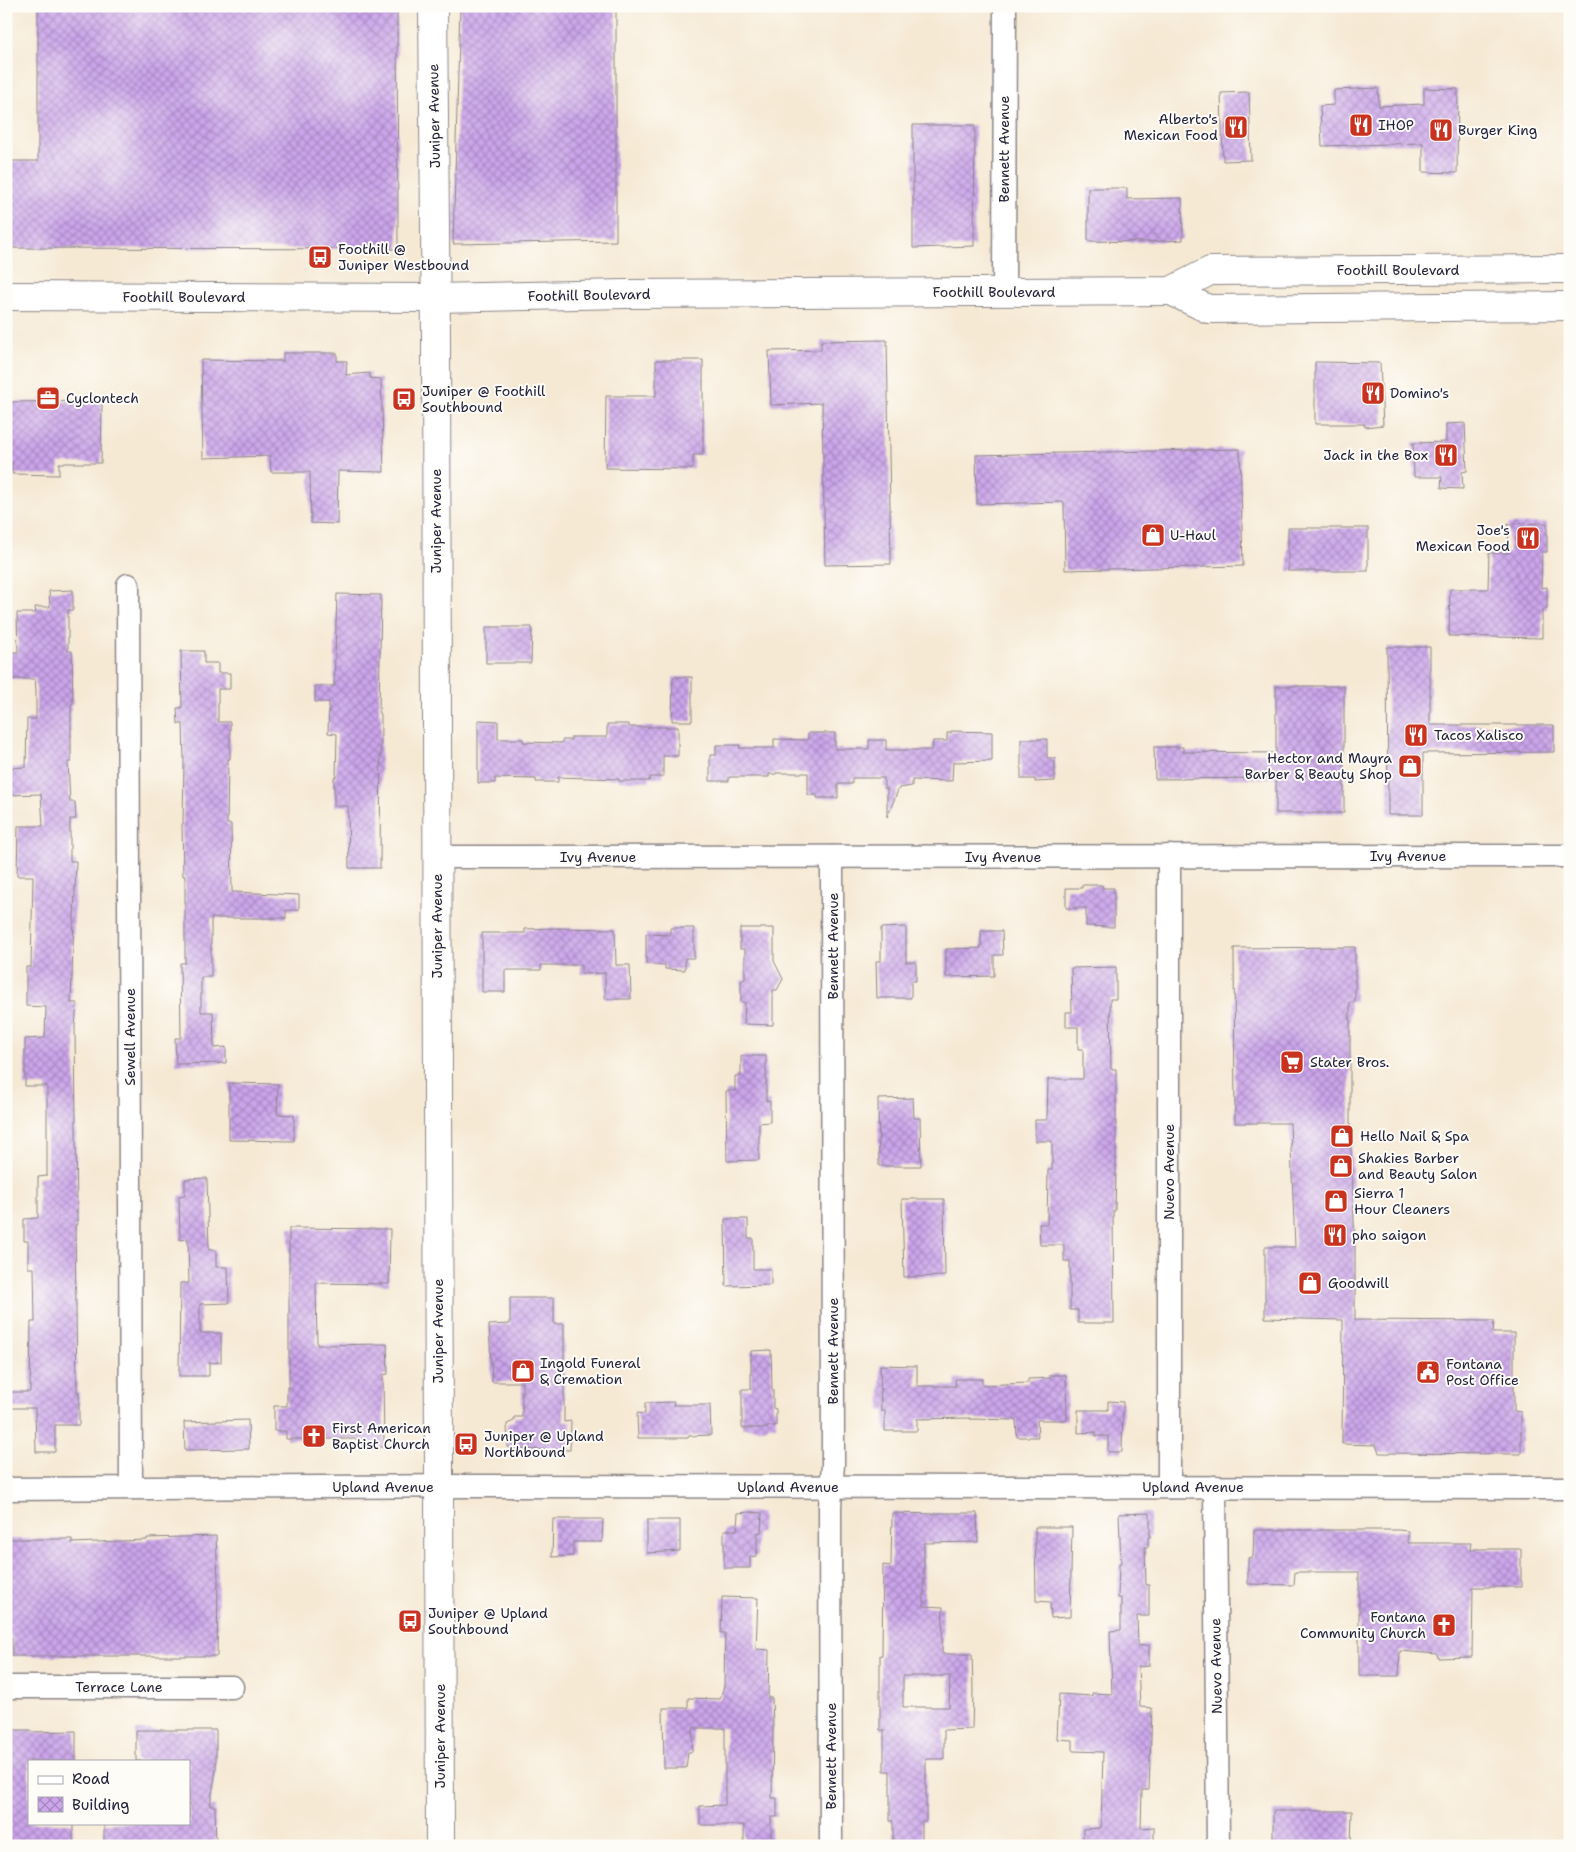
<svg xmlns="http://www.w3.org/2000/svg" width="1576" height="1852" font-family="'Shantell Sans',sans-serif">
	<style>
		.building { fill: url(#building-cross-hatch); fill-rule: evenodd }
		.lines { fill: none; stroke-linecap: round; stroke-linejoin: round }
		.minor-casing { stroke: #8c8688; stroke-width: 25 }
		.tertiary-casing { stroke: #8c8688; stroke-width: 30 }
		.primary-casing { stroke: #8c8688; stroke-width: 30 }
		.minor { stroke: #fff; stroke-width: 22 }
		.tertiary { stroke: #fff; stroke-width: 28 }
		.primary { stroke: #fff; stroke-width: 28 }
		.labels { text-anchor: middle; dominant-baseline: central; stroke-width: 4; stroke-linejoin: round; paint-order: stroke }
		.street-label { font-size: 14px; fill: #22223b; stroke: #fdfcf7 }
		.poi-label { font-size: 14px; fill: #22223b; stroke: #fdfcf7; text-anchor: start }
	</style>
	<defs>
		<pattern id="building-cross-hatch" width="8" height="8" patternUnits="userSpaceOnUse" patternTransform="scale(1.25)"><rect width="8" height="8" fill="#cca5eb"/><path d="M0 0l8 8M0 8l8-8" fill="none" stroke="#a586c0"/></pattern>
	</defs>
	<rect width="100%" height="100%" fill="#fdfcf7"/>
	<filter id="ink" filterUnits="userSpaceOnUse"><feTurbulence type="fractalNoise" baseFrequency=".02" numOctaves="2"/><feDisplacementMap in="SourceGraphic" scale="10" xChannelSelector="R" yChannelSelector="G"/><feConvolveMatrix kernelMatrix="1 2 1 2 8 2 1 2 1" color-interpolation-filters="sRGB"/></filter>
	<filter id="wash" filterUnits="userSpaceOnUse"><feTurbulence type="fractalNoise" baseFrequency=".0096" numOctaves="4" result="noise"/><feDisplacementMap in="SourceGraphic" scale="20" xChannelSelector="R" yChannelSelector="G"/><feGaussianBlur stdDeviation="1.12" result="paint"/><feColorMatrix in="noise" values="0 0 0 0 0 0 0 0 0 0 0 0 0 0 0 0 0 1.4 0 .05"/><feComposite in="paint" operator="in"/></filter>
	<g filter="url(#wash)">
		<rect width="100%" height="100%" fill="#f6e9d4"/>
		<g id="blocks">
			<!-- building -->
			<g class="building">
				<path d="M38,6h359l1,243 -392,-1v-87h32z"/>
				<path d="M460,6h156v235l-163,3z"/>
				<path d="M1378,88l1,18 45,-2v-16l34,1 -1,84 -34,-1v-29l-101,3 -2,-40 14,-1v-15z"/>
				<path d="M1249,92l2,68 -28,1 -2,-68z"/>
				<path d="M913,125h62l-1,121 -61,2z"/>
				<path d="M1088,188h39v11l55,-1 1,42 -37,2 -58,-1z"/>
				<path d="M887,340l4,224 -66,1 -3,-162 -51,2 -2,-54 52,-1v-9z"/>
				<path d="M283,353h54v8h10l-1,14 24,-2v5l11,1 3,93 -46,-1 -1,53 -26,-1 -1,-51h-39l-1,-16 -67,2 -2,-98 82,1z"/>
				<path d="M656,360h47v95h-10v14l-88,-1 1,-72h50z"/>
				<path d="M1315,362l65,1 3,62 -18,2 -1,-3h-49z"/>
				<path d="M102,401l-1,62h-42v12l-47,-1v-12h-3l-1,-60z"/>
				<path d="M1465,423l2,48 -5,1 1,17 -22,-1 1,-11h-28l-1,-34 33,-1v-18z"/>
				<path d="M1240,449l3,117 -178,4 -1,-68 -87,2 -1,-49z"/>
				<path d="M1547,523v29h-5l-1,36 6,-1v22l-5,1v28l-93,-2 1,-47h38l1,-36h20l-1,-29z"/>
				<rect x="1288" y="528" width="80" height="43"/>
				<path d="M73,590v20h-5v41h4l1,53h-2v58h-3l2,40h5l1,17h-6v42h6l-5,142h6l-2,24 2,198h-2l2,167h2v33h-24v27h-19l-1,-44h-29v-16h24l1,-70h4l-1,-54h-6v-27h-4v-22l14,-1v-41l9,-1v-90h-22v-47l20,-1 1,-31 -20,-1v-39h5l2,-91h-16l1,-50h25l-2,-32 -34,1 -1,-27 20,-1 1,-48h9v-29l-1,-11h-29v-27h12l-1,-39h19l-1,-6h15l-1,-16z"/>
				<path d="M337,594l44,1 -2,119h2l-1,154h-31l-1,-62h-14v-29h2l1,-43 -9,-1 1,-31h-14v-16h19z"/>
				<path d="M486,627h46l-1,36h-45z"/>
				<path d="M1387,647h43v78h124v27l-131,1v62h-35z"/>
				<path d="M181,651h23v12h14v10h12v16h-12v33h12v37h-2l-1,65h4l1,68 67,3v15h-13v8h-75v59h-10v35h12l1,36 12,-1v16l-50,1 -1,-26h6l-1,-75h5v-87h-2l-1,-52h1l1,-64 -1,-36h-5l-1,-16h5z"/>
				<path d="M673,677h19v44h-20z"/>
				<path d="M1276,686h68v127h-68v-35l-121,1 -1,-32h29v5l93,1z"/>
				<path d="M478,720l20,1v18h25v3l39,1v-3h9v-3h36v-13h22v3h49v29h-15v21h-13l-1,4h-30v-2l-61,-2v5h-22v-3l-41,-1v5h-17z"/>
				<path d="M951,731l41,1v29l-39,1 -1,19 -40,-1v6l-13,2 -12,29v-29h-3v-10h-32v6h-14v14h-21v-3h-9v-22h-32v1h-7v3h-40v4h-19v-26h6v-10h24l-1,3h35v-9l34,1v-7h27v16h34v-9h17v10h46l1,-9h14v-8h4z"/>
				<path d="M1021,739h26v19h8v23l-20,1v-3h-14z"/>
				<path d="M1082,885h20v3h12v39l-28,-1v-18h-20v-20h16z"/>
				<path d="M906,927v35h10v19h-5v17h-34l-1,-37h5v-33z"/>
				<path d="M555,928l60,1 1,36h14l1,34h-26v-26l-24,1v-9h-40v5h-36v22h-23v-59h43v-4z"/>
				<path d="M670,928h24v30h-9v12l-20,-1v-4l-19,-1v-30l24,1z"/>
				<path d="M740,928h34v33l9,18 -6,11h-4v35l-29,-1 1,-22h-4v-21l4,-2v-30h-5z"/>
				<path d="M981,931h21l1,24h-9v21l-48,1v-28l35,-1z"/>
				<path d="M1355,947v55h-5v120l5,125v73l139,1 -1,12h21v78l7,1v42l-142,-1 -3,-8 -34,-1 1,-124 -78,-2v-71h30l-5,-124h-55l-1,-175z"/>
				<path d="M1116,967v32h-6l1,70h5v102l-1,40h-2l1,112h-36v-13h-8v-49h-6v-16h-24l-1,-21h8l1,-54h4v-29h-17v-21h12l1,-41h35v-30h-5v-22h-12v-15h6l-1,-44z"/>
				<path d="M741,1056h25v45h4v21l-11,1v37l-32,1 -1,-70h9v-15h6z"/>
				<path d="M229,1083l49,1 -1,30 17,1v26l-65,-1z"/>
				<path d="M913,1098l1,20h6l1,48h-42l-1,-67z"/>
				<path d="M207,1178l2,72h7v17h12l1,36 -29,1v29h21v29l-12,1v13h-30l1,-93h9l-1,-44 -8,1 -1,-44 6,-1v-16z"/>
				<path d="M902,1199h42l1,77 -41,1z"/>
				<path d="M725,1219h23v19h5v31h18v16l-45,1z"/>
				<path d="M289,1228l101,1 -1,55 -73,-1 1,62 70,-1 1,30 -5,1 1,72h-23v-8h-75v-8h-12v-25h13v-19h2z"/>
				<path d="M510,1298h44v26h10v98l7,-1 -1,29 -60,-1v-2h-2l-1,-23 7,-3v-4h8v-35h-30l-3,-57 21,-1z"/>
				<path d="M771,1350l1,39h1v19l3,1v17h-8v2h-26v-39h9v-38z"/>
				<path d="M880,1365l37,1v20h39l-1,-7h27v6l46,-2v-4l22,-1v-3h16l1,45h-30l1,17h-21l-1,-17 -46,-1v-1l-53,1v12h-32v-20h-4z"/>
				<path d="M1108,1401l15,1 -1,50h-14v-16h-12v-4l-18,1v-23h30z"/>
				<path d="M674,1402l-1,3h37l1,30 -22,1 -1,2h-50l-1,-25 8,1v-11z"/>
				<path d="M248,1420l1,29 -64,1 -1,-28z"/>
				<path d="M750,1512l12,1 -1,19 -4,1v23l-7,1v11h-26v-38h13l1,-17z"/>
				<path d="M892,1513l43,1v-1h42l1,29 -54,1v63l19,1 -1,47h30l1,37 -1,38 -28,1v29h-18v62h-4v25h-29v-25h-3v-50h-6v-41h-4v-75h2l1,-90 8,1zM903,1676h47l-1,31h-46z"/>
				<path d="M1150,1513v24h-2v10h-3l1,38h3v31h-12l1,30 11,-1v21l-11,1 2,40 12,1 -3,82h-7l-1,38 13,-1v19h-71v-17l18,-1 2,-76 -30,-1v-11l-16,-1 2,-45 33,2v-3l20,1 -2,-63 11,-1v-32h-3l1,-34h2l-2,-50z"/>
				<path d="M553,1519h50l-1,23h-29v14l-21,1z"/>
				<path d="M647,1520h33v31l-33,2z"/>
				<path d="M1035,1527h37l-2,90 -19,1 -1,-16 -14,-1z"/>
				<path d="M1254,1530h144l10,1v12h63l-1,6h51v38h-48l-1,70 -34,1 -1,-4 -37,-3 -1,25h-40v-104h-64l-1,13 -46,-1v-26l5,-1z"/>
				<path d="M216,1536l2,43 -1,77h-205v-19l-6,1v-99h66v4l75,-3v-2z"/>
				<path d="M722,1597l36,1 -2,51 13,1 -1,48h4l1,29 -1,71h5v19h-6v29h-27v-21h-44v-19l25,-1v-77h-32l-1,24h-4l-2,16h-22l-1,-60h25v-10l32,1 4,-13 1,-53h-4z"/>
				<path d="M6,1730h25l1,2 44,-1v30h-47v62h44v23h-67z"/>
				<path d="M136,1730h80v40l-6,36h5l1,40h-112v-23h85v-62h-53z"/>
				<path d="M1273,1811h79l-1,35h-78z"/>
			</g>
		</g>
	</g>
	<g filter="url(#ink)">
		<use href="#blocks" fill-opacity="0" stroke="#8c8688" stroke-width="1"/>
		<g class="lines">
			<!-- minor casing -->
			<g class="minor-casing">
				<g id="minor">
					<path d="M1004,292l1,-286"/>
					<path d="M128,585l3,903"/>
					<path d="M437,857l1133,-1"/>
					<path d="M1169,1487v-631"/>
					<path d="M1215,1487l3,359"/>
					<path d="M6,1489l463,-3 1101,2"/>
					<path d="M6,1687h226"/>
					<path d="M831,1846l-1,-339 3,-43 -1,-607"/>
				</g>
			</g>
			<!-- tertiary casing -->
			<g class="tertiary-casing">
				<path id="tertiary" d="M433,6l3,333 4,1507"/>
			</g>
			<!-- primary casing -->
			<g class="primary-casing">
				<g id="primary">
					<path d="M1171,291l37,18 362,-3"/>
					<path d="M6,296l429,2 191,-4 545,-3 39,-20 360,-2"/>
				</g>
			</g>
			<!-- minor -->
			<use href="#minor" class="minor"/>
			<!-- tertiary -->
			<use href="#tertiary" class="tertiary"/>
			<!-- primary -->
			<use href="#primary" class="primary"/>
		</g>
	</g>
	<!-- icons -->
	<defs>
		<g id="restaurant-square" transform="scale(1.25)"><rect x="-9" y="-9" width="18" height="18" rx="4" fill="#c8321e" stroke="#fdfcf7"/><path d="M-5-6h1v4h1v-4h1v4h1v-4h1v5L-1.5 .5V6h-2V.5L-5-1ZM5-6V6H3V1.5H1.5Q1.5-4 5-6Z" fill="#fff"/></g>
		<g id="bus-square" transform="scale(1.25)"><rect x="-9" y="-9" width="18" height="18" rx="4" fill="#c8321e" stroke="#fdfcf7"/><path d="M-5-6H5V4H4V6H2V4H-2V6H-4V4H-5ZM-3.5-4V0h7V-4ZM-3.5 1.2v1.5H-2V1.2ZM2 1.2v1.5H3.5V1.2Z" fill="#fff"/></g>
		<g id="office-square" transform="scale(1.25)"><rect x="-9" y="-9" width="18" height="18" rx="4" fill="#c8321e" stroke="#fdfcf7"/><path d="M-6-3h4V-5.5h4V-3h4V5H-6ZM-1-4.5V-3h2v-1.5ZM-6 0V1H6V0Z" fill="#fff"/></g>
		<g id="shop-square" transform="scale(1.25)"><rect x="-9" y="-9" width="18" height="18" rx="4" fill="#c8321e" stroke="#fdfcf7"/><path d="M-5-2.5h2.3a2.7 3.5 0 0 1 5.4 0H5L5.5 6h-11ZM-1.5-2.5h3a1.5 2.3 0 0 0-3 0Z" fill="#fff"/></g>
		<g id="supermarket-square" transform="scale(1.25)"><rect x="-9" y="-9" width="18" height="18" rx="4" fill="#c8321e" stroke="#fdfcf7"/><path d="M-6-5.5h2.5l.6 2H6L4.5 2H-2.5L-4.4-4H-6ZM-1.5 3.2a1.3 1.3 0 1 0 .1 0ZM3 3.2a1.3 1.3 0 1 0 .1 0Z" fill="#fff"/></g>
		<g id="civic-square" transform="scale(1.25)"><rect x="-9" y="-9" width="18" height="18" rx="4" fill="#c8321e" stroke="#fdfcf7"/><path d="M-.6-6.5H3V-4.5H.6V-3L4-1V1h2V6H-6V1h2V-1L-.6-3ZM-1.2 2.5V6h2.4V2.5Z" fill="#fff"/></g>
		<g id="church-square" transform="scale(1.25)"><rect x="-9" y="-9" width="18" height="18" rx="4" fill="#c8321e" stroke="#fdfcf7"/><path d="M-1.2-6h2.4v3.5h3.3v2.4h-3.3V6h-2.4V-.1h-3.3v-2.4h3.3Z" fill="#fff"/></g>
	</defs>
	<g fill-rule="evenodd">
		<use href="#restaurant-square" x="1361" y="125"/>
		<use href="#restaurant-square" x="1236" y="127"/>
		<use href="#restaurant-square" x="1441" y="130"/>
		<use href="#bus-square" x="320" y="257"/>
		<use href="#restaurant-square" x="1373" y="393"/>
		<use href="#office-square" x="48" y="398"/>
		<use href="#bus-square" x="404" y="399"/>
		<use href="#restaurant-square" x="1446" y="455"/>
		<use href="#shop-square" x="1153" y="535"/>
		<use href="#restaurant-square" x="1528" y="538"/>
		<use href="#restaurant-square" x="1416" y="735"/>
		<use href="#shop-square" x="1410" y="766"/>
		<use href="#supermarket-square" x="1292" y="1062"/>
		<use href="#shop-square" x="1342" y="1136"/>
		<use href="#shop-square" x="1341" y="1166"/>
		<use href="#shop-square" x="1336" y="1201"/>
		<use href="#restaurant-square" x="1335" y="1235"/>
		<use href="#shop-square" x="1310" y="1283"/>
		<use href="#shop-square" x="523" y="1371"/>
		<use href="#civic-square" x="1428" y="1372"/>
		<use href="#church-square" x="314" y="1436"/>
		<use href="#bus-square" x="466" y="1444"/>
		<use href="#bus-square" x="410" y="1621"/>
		<use href="#church-square" x="1444" y="1625"/>
	</g>
	<g class="labels">
		<!-- street labels -->
		<g class="street-label">
			<text transform="translate(434 116) rotate(-91)">Juniper Avenue</text>
			<text transform="translate(1004 149) rotate(-90)">Bennett Avenue</text>
			<text x="1398" y="270">Foothill Boulevard</text>
			<text x="994" y="292">Foothill Boulevard</text>
			<text transform="translate(589 295) rotate(-1)">Foothill Boulevard</text>
			<text x="184" y="297">Foothill Boulevard</text>
			<text transform="translate(436 521) rotate(-90)">Juniper Avenue</text>
			<text x="1408" y="856">Ivy Avenue</text>
			<text x="598" y="857">Ivy Avenue</text>
			<text x="1003" y="857">Ivy Avenue</text>
			<text transform="translate(437 926) rotate(-90)">Juniper Avenue</text>
			<text transform="translate(833 946) rotate(-90)">Bennett Avenue</text>
			<text transform="translate(130 1037) rotate(-90)">Sewell Avenue</text>
			<text transform="translate(1169 1172) rotate(-90)">Nuevo Avenue</text>
			<text transform="translate(438 1331) rotate(-90)">Juniper Avenue</text>
			<text transform="translate(833 1351) rotate(-90)">Bennett Avenue</text>
			<text x="383" y="1487">Upland Avenue</text>
			<text x="788" y="1487">Upland Avenue</text>
			<text x="1193" y="1487">Upland Avenue</text>
			<text transform="translate(1216 1666) rotate(-91)">Nuevo Avenue</text>
			<text x="119" y="1687">Terrace Lane</text>
			<text transform="translate(440 1736) rotate(-90)">Juniper Avenue</text>
			<text transform="translate(831 1756) rotate(-90)">Bennett Avenue</text>
		</g>
		<!-- poi labels -->
		<g class="poi-label">
			<text x="1218" y="119" text-anchor="end">Alberto's<tspan x="1218" dy="16">Mexican Food</tspan></text>
			<text x="1378" y="125">IHOP</text>
			<text x="1458" y="130">Burger King</text>
			<text x="338" y="249">Foothill @<tspan x="338" dy="16">Juniper Westbound</tspan></text>
			<text x="422" y="391">Juniper @ Foothill<tspan x="422" dy="16">Southbound</tspan></text>
			<text x="1390" y="393">Domino's</text>
			<text x="66" y="398">Cyclontech</text>
			<text x="1428" y="455" text-anchor="end">Jack in the Box</text>
			<text x="1510" y="530" text-anchor="end">Joe's<tspan x="1510" dy="16">Mexican Food</tspan></text>
			<text x="1170" y="535">U-Haul</text>
			<text x="1434" y="735">Tacos Xalisco</text>
			<text x="1392" y="758" text-anchor="end">Hector and Mayra<tspan x="1392" dy="16">Barber &amp; Beauty Shop</tspan></text>
			<text x="1310" y="1062">Stater Bros.</text>
			<text x="1360" y="1136">Hello Nail &amp; Spa</text>
			<text x="1358" y="1158">Shakies Barber<tspan x="1358" dy="16">and Beauty Salon</tspan></text>
			<text x="1354" y="1193">Sierra 1<tspan x="1354" dy="16">Hour Cleaners</tspan></text>
			<text x="1352" y="1235">pho saigon</text>
			<text x="1328" y="1283">Goodwill</text>
			<text x="540" y="1363">Ingold Funeral<tspan x="540" dy="16">&amp; Cremation</tspan></text>
			<text x="1446" y="1364">Fontana<tspan x="1446" dy="16">Post Office</tspan></text>
			<text x="332" y="1428">First American<tspan x="332" dy="16">Baptist Church</tspan></text>
			<text x="484" y="1436">Juniper @ Upland<tspan x="484" dy="16">Northbound</tspan></text>
			<text x="428" y="1613">Juniper @ Upland<tspan x="428" dy="16">Southbound</tspan></text>
			<text x="1426" y="1617" text-anchor="end">Fontana<tspan x="1426" dy="16">Community Church</tspan></text>
		</g>
	</g>
	<!-- margin -->
	<rect width="1576" height="1852" fill="none" stroke="#fdfcf7" stroke-width="25"/>
	<!-- legend -->
	<rect x="28" y="1760" width="162" height="65" fill="#fdfcf7" stroke="#a5a5ac"/>
	<rect x="38" y="1776" width="25" height="8" fill="#ffffff" stroke="#a5a5ac"/>
	<text x="72" y="1784" font-size="15" fill="#22223b">Road</text>
	<rect x="38" y="1797" width="25" height="15" fill="url(#building-cross-hatch)" stroke="#a5a5ac"/>
	<text x="72" y="1810" font-size="15" fill="#22223b">Building</text>
</svg>
